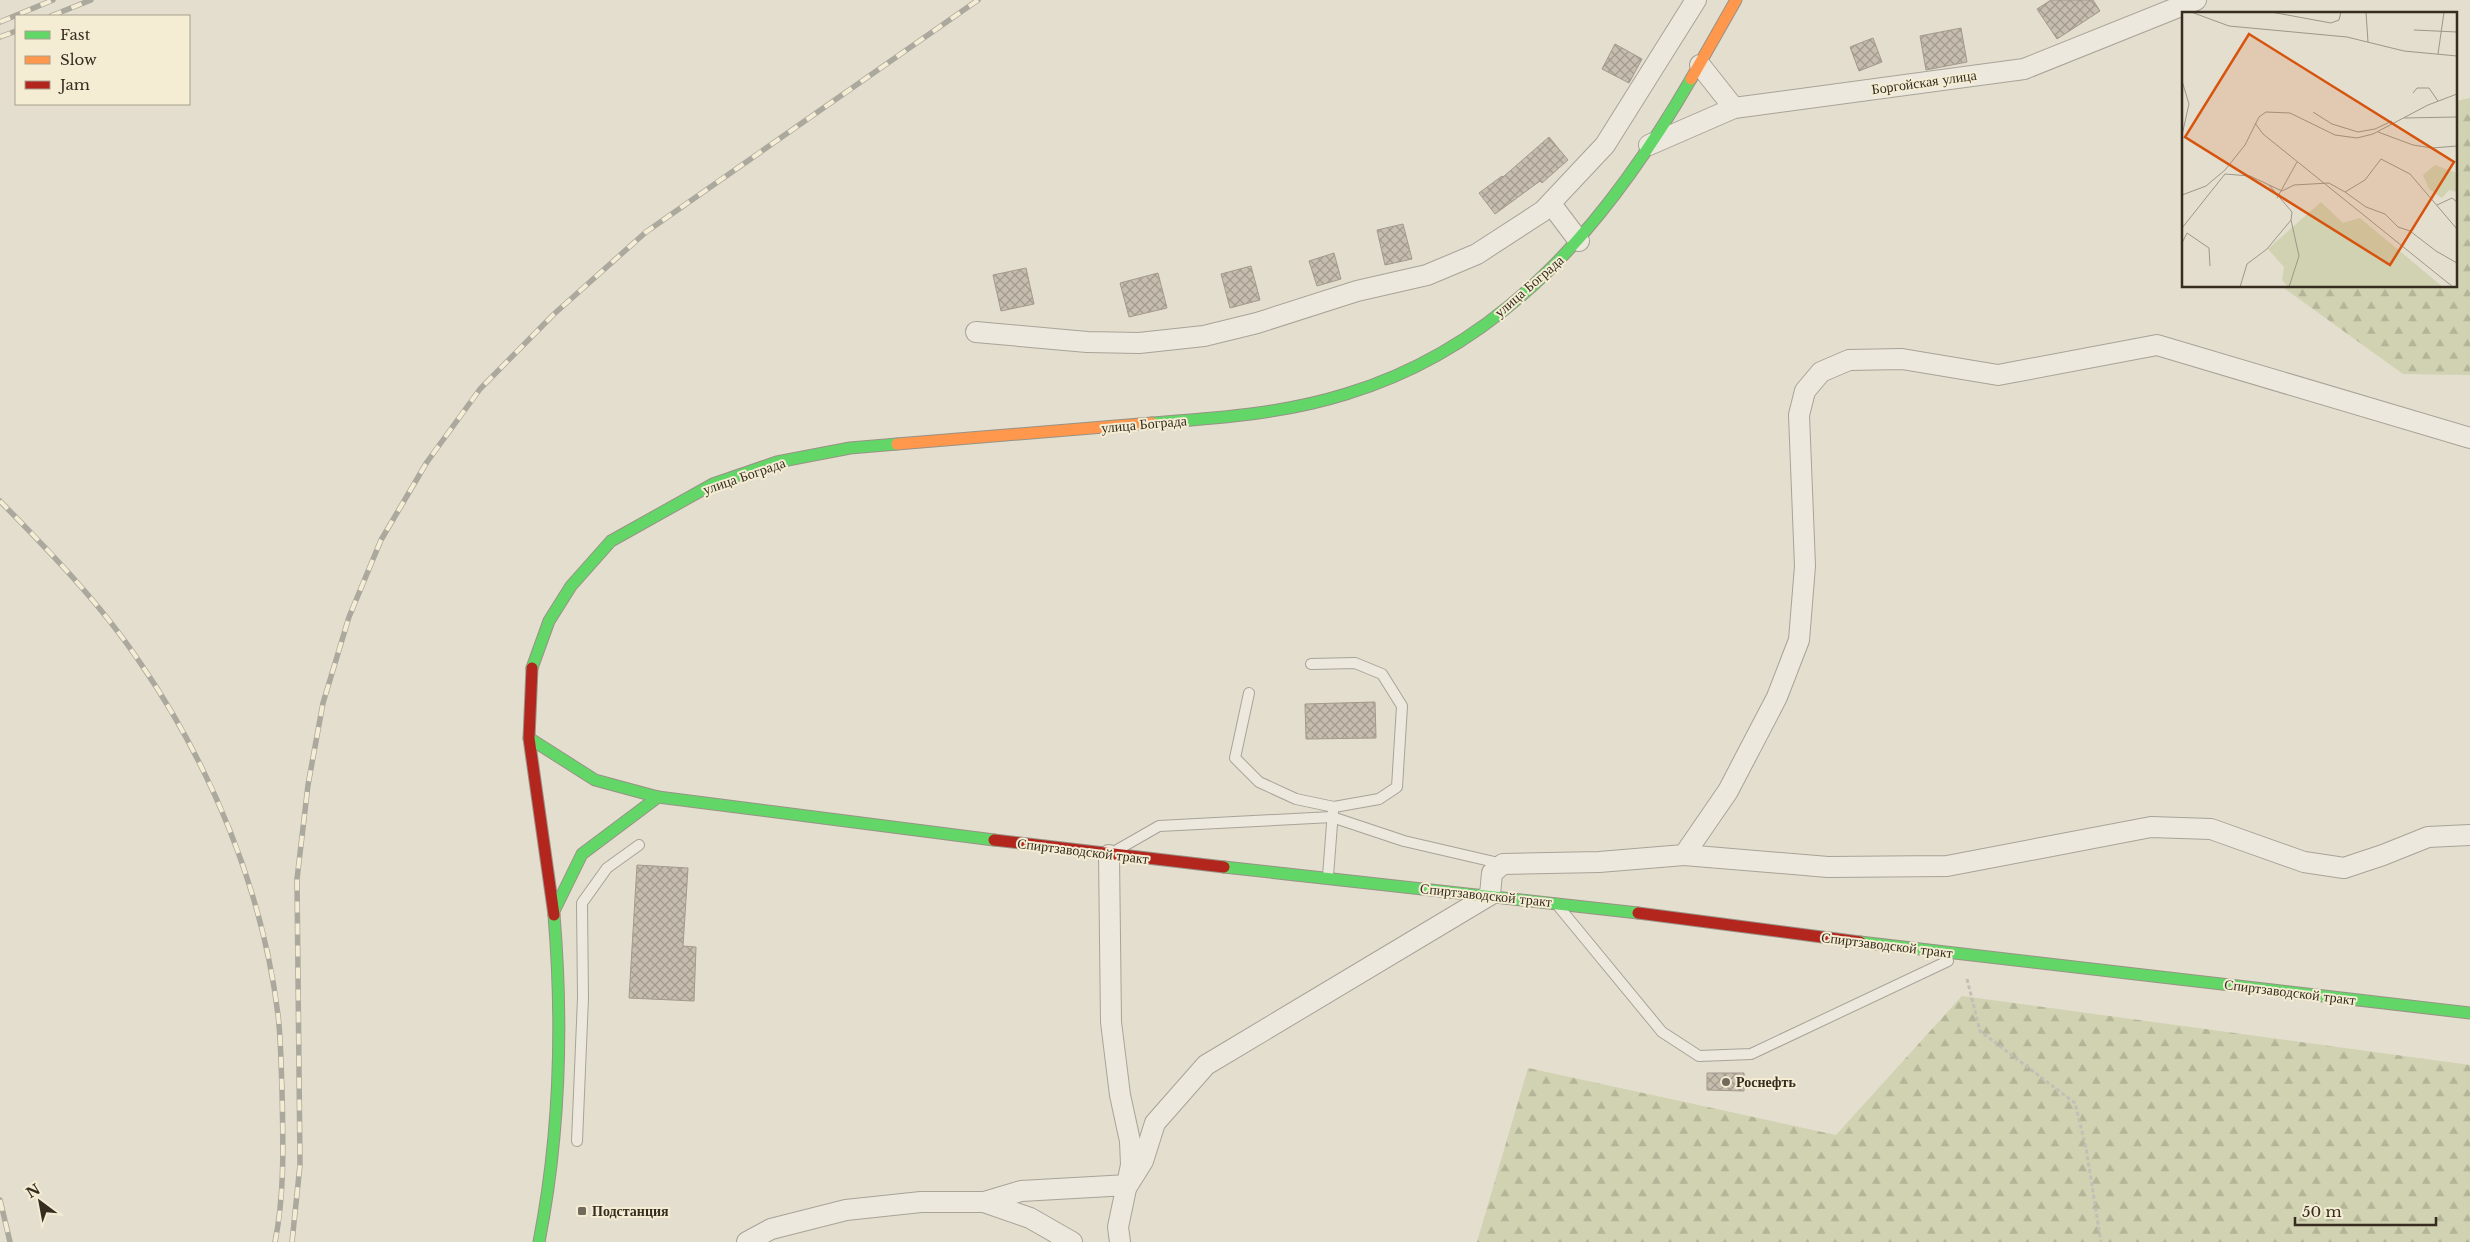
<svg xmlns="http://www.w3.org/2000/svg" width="2470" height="1242" font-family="'Libre Baskerville',serif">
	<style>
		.forest { fill: url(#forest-firs) }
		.building { fill: url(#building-cross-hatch); stroke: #a39a8d }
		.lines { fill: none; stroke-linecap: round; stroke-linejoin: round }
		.lane-casing { stroke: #a8a397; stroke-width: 12 }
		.street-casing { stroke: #a8a397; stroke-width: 22 }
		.fast-casing { stroke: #989286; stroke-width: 13 }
		.slow-casing { stroke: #989286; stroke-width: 13 }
		.jam-casing { stroke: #989286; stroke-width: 13 }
		.path { stroke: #c4bfb6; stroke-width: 3; stroke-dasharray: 4 2.5; stroke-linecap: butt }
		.lane { stroke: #ece8de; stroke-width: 10 }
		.street { stroke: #ece8de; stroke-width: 20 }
		.fast { stroke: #63d668; stroke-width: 11 }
		.slow { stroke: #ff974d; stroke-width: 11 }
		.jam { stroke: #b3261e; stroke-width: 11 }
		.rail-casing { stroke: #aba89e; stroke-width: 5.5 }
		.rail { stroke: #f4edd4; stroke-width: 4; stroke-dasharray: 11; stroke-linecap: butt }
		.poi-dot { fill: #736a5c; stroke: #f4edd4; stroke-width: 2 }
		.labels { text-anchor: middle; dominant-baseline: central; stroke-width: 4; stroke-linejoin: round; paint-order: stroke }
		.street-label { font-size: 14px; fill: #362c1f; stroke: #f4edd4 }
		.poi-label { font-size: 14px; font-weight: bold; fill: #362c1f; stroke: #f4edd4; text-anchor: start }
		.inset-road { fill: none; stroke: #9e9788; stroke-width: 1 }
		.view { fill: #d6540e; fill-opacity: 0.15; stroke: #d6540e; stroke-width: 2.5 }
		.inset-edge { fill: none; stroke: #362c1f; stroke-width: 2.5 }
	</style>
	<defs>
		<pattern id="forest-firs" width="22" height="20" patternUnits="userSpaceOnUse" patternTransform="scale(1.25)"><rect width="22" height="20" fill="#d0d2b1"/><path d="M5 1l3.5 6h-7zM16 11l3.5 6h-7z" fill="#b3b498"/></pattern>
		<pattern id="building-cross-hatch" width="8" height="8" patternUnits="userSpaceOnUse" patternTransform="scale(1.25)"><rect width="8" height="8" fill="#c6bdaf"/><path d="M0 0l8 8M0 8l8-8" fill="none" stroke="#a29a8e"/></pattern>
	</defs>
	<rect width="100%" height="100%" fill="#e3dece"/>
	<!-- forest -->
	<g class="forest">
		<path d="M2470,98v277l-67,-1 -122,-88h175v-185z"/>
		<path d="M1962,996l508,69v177h-993l51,-174 308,67z"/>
	</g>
	<!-- building -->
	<g class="building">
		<path d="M2051,0h42l7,11 -43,28 -20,-30z"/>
		<path d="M1961,28l6,34 -41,8 -6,-34z"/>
		<path d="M1873,38l9,24 -23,9 -9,-24z"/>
		<path d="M1615,44l27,15 -13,24 -27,-14z"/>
		<path d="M1549,137l19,23 -26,23 -2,-2 -45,33 -16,-21 23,-17 1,1z"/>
		<path d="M1403,224l9,35 -27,6 -8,-35z"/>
		<path d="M1334,253l7,26 -24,7 -8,-25z"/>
		<path d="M1251,266l9,34 -30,8 -9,-34z"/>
		<path d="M1026,268l8,36 -33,7 -8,-36z"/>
		<path d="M1158,273l9,35 -38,9 -9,-34z"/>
		<path d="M1375,702l1,36 -70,1 -1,-35z"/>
		<path d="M637,865l51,3 -5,78 13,1 -2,54 -65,-3z"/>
		<path d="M1707,1073h37v18l-37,-1z"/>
	</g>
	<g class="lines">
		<!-- lane casing -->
		<g class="lane-casing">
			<g id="lane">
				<path d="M1249,693l-14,65 24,24 37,17 38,8 45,-8 18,-12 5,-81 -20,-32 -27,-11 -44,1"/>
				<path d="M1117,850l42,-24 173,-9 72,24 99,23"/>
				<path d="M1328,876l5,-65"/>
				<path d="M1559,907l103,125 37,24 52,-2 197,-93"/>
				<path d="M577,1141l6,-143 -1,-95 25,-35 32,-23"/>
			</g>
		</g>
		<!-- street casing -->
		<g class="street-casing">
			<g id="street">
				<path d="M1700,65l34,43"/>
				<path d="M1649,145l85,-37 290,-39 172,-69"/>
				<path d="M1551,204l28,37"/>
				<path d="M976,332l111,10 52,1 65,-7 53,-13 100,-32 70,-16 50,-21 66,-43 62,-66 91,-145"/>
				<path d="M1109,855l2,167 9,73 10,46 1,24 -13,62 2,15"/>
				<path d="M1684,855l144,12 119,-1 204,-39 60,2 93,33 40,6 39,-13 45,-18 42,-2"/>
				<path d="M984,1202l46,16 42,24"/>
				<path d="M747,1242l24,-13 75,-19 75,-8h63l37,-11 107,-6 15,-24 12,-38 51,-58 284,-170 2,-22 11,-9 96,-2 85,-7 44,-64 49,-94 22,-57 6,-74 -6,-151 6,-24 16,-19 28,-12 53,-1 96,16 159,-30 313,93"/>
			</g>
		</g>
		<!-- fast casing -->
		<g class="fast-casing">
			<g id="fast">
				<path d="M1152,423c66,-5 130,-9 194,-29 160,-48 264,-175 345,-315"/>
				<path d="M532,668l17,-47 22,-35 40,-45 102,-57 64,-22 73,-14 47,-4"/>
				<path d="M529,738l66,42 63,17 336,43"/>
				<path d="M1224,867l414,46"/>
				<path d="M554,911l28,-57 76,-57"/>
				<path d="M1860,942l610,71"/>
				<path d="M539,1242c21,-107 24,-218 15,-327"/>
			</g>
		</g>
		<!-- slow casing -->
		<g class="slow-casing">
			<g id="slow">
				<path d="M1691,79l45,-79"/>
				<path d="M897,444l255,-21"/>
			</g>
		</g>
		<!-- jam casing -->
		<g class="jam-casing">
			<g id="jam">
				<path d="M532,668l-3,70 25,177"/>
				<path d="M994,840l230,27"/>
				<path d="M1638,913l222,29"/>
			</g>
		</g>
		<!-- path -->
		<path class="path" d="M1967,979l13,52 95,72 11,45 15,94"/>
		<!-- lane -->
		<use href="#lane" class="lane"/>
		<!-- street -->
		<use href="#street" class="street"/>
		<!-- fast -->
		<use href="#fast" class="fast"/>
		<!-- slow -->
		<use href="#slow" class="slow"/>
		<!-- jam -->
		<use href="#jam" class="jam"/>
		<!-- rail casing -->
		<g class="rail-casing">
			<g id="rail">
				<path d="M51,16l40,-16"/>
				<path d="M0,22l53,-22"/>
				<path d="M0,37l16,-6"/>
				<path d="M0,501c50,51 101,103 141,163 70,102 122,227 137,351 3,25 3,50 4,75 1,51 3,102 -7,152"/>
				<path d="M0,1200l10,42"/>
				<path d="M292,1242l8,-77 -3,-286 11,-94 15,-82 26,-86 32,-77 46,-78 53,-73 74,-75 92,-82 332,-232"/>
			</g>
		</g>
		<!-- rail -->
		<use href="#rail" class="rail"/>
	</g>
	<!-- markers -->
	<g class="poi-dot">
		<circle cx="1726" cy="1082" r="5"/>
		<rect x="577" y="1206" width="10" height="10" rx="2.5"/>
	</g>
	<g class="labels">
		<!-- street labels -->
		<g class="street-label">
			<text transform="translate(1924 82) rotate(-8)">Боргойская улица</text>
			<text transform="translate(1529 286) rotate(-41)">улица Бограда</text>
			<text transform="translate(1144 424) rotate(-5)">улица Бограда</text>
			<text transform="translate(744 476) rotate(-19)">улица Бограда</text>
			<text transform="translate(1083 851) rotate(7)">Спиртзаводской тракт</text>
			<text transform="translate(1486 895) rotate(6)">Спиртзаводской тракт</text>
			<text transform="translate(1887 945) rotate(7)">Спиртзаводской тракт</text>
			<text transform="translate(2290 992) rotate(7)">Спиртзаводской тракт</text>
		</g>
		<!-- poi labels -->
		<g class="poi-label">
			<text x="1736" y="1082">Роснефть</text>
			<text x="592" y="1211">Подстанция</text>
		</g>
	</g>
	<!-- overview -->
	<g transform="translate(2182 12)">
		<rect width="275" height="275" fill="#e3dece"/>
		<path d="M253,153l22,8v19l-8,-2 -7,8 -13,-9 -6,-14zM139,190l22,21 17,-5 83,69h-155l-6,-7 2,-13 -16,-18z" fill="#d0d2b1"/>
		<path class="inset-road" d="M9,0l38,14 118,11 57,14 53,5M89,0l60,11 8,-3 2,-8M184,0l2,30M232,18l43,2M256,42l6,-42M0,69l7,23 -7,31M231,81l4,-5h12l9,13M131,100l19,12 26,8 17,-3 17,-8M222,106l53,-1M73,111l8,11 190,153M196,120l35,13 19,3 25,-2M87,173l23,27 -1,8 8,36 -10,31M163,180l21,15 19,7 13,13 12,4 26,20 21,12M0,183l24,-9 19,-16 20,-25 14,-28 7,-5 24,1 45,22 22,3 16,-4 55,-29 29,-11M95,186l20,-36M255,193l15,-7 5,4M0,216l43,-54 25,2 32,15 12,-6 35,-2 16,9 20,-12 16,-21 29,15 47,55M0,231l5,-10 22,15 1,18M58,275l7,-23 20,-15 24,-29"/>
		<path class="view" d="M67,22l205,128 -64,103 -205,-128z"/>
		<rect width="275" height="275" class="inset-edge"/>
	</g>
	<!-- legend -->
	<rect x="15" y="15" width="175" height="90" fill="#f4edd4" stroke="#a8a08c"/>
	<rect x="25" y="31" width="25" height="8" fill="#63d668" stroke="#a8a08c"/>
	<text x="60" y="40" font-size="15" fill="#362c1f">Fast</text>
	<rect x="25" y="56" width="25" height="8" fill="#ff974d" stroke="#a8a08c"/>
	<text x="60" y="65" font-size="15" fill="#362c1f">Slow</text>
	<rect x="25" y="81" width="25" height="8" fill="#b3261e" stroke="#a8a08c"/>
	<text x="60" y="90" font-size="15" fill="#362c1f">Jam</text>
	<!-- north arrow -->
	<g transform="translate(40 1202) rotate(328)" stroke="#f4edd4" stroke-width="4" paint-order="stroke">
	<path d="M0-4L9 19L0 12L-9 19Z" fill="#362c1f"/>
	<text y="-8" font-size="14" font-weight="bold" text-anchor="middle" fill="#362c1f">N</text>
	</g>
	<!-- scale -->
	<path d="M2295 1217v8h141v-8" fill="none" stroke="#362c1f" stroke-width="2.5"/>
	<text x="2302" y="1217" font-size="15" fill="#362c1f" stroke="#f4edd4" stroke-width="4" paint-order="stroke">50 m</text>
</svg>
